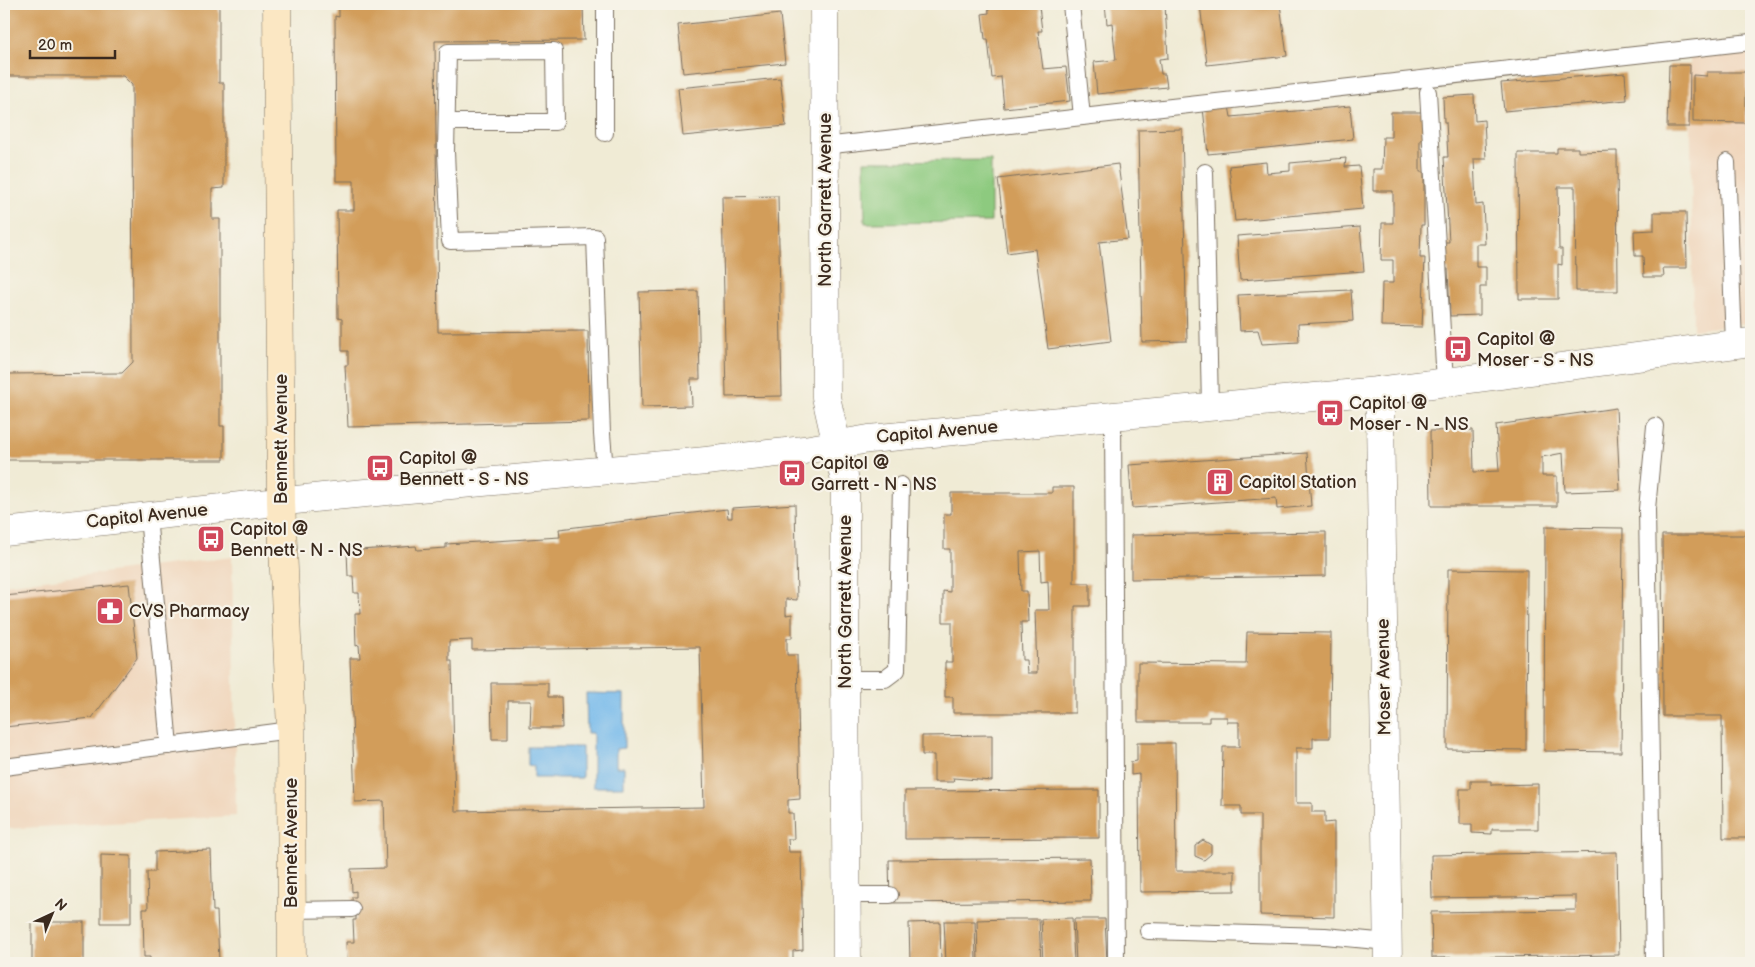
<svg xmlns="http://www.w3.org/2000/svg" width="1755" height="967" font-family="'Balsamiq Sans',sans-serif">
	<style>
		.built { fill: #f0d6bc }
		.green { fill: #8dca7f; stroke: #647a4e }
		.water { fill: #75b9eb; stroke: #587284 }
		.building { fill: #d29d5a; fill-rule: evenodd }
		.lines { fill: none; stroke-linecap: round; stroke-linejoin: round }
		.lane-casing { stroke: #7a6e5e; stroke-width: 18 }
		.street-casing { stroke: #7a6e5e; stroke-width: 29 }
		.secondary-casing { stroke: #7a6e5e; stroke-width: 29 }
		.lane { stroke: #fff; stroke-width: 16 }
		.street { stroke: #fff; stroke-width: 28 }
		.secondary { stroke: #fbe7c3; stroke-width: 28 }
		.labels { text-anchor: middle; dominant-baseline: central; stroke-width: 4.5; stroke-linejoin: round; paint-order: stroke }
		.street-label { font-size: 18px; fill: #3b2a1e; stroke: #f7f3e8 }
		.poi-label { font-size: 18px; fill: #3b2a1e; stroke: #f7f3e8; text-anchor: start }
	</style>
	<rect width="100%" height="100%" fill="#f7f3e8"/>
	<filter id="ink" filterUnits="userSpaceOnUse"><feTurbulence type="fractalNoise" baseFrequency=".02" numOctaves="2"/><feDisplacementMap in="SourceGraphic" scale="10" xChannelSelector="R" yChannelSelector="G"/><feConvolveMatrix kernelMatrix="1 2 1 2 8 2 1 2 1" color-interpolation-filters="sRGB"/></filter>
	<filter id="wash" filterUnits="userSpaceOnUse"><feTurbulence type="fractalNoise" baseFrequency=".0096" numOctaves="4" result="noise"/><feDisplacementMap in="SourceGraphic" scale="20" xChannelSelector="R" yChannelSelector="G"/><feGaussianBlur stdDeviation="1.12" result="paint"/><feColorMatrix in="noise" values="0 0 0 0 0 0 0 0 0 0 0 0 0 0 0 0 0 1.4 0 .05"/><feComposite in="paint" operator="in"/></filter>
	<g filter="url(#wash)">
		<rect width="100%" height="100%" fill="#f0ebd5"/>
		<!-- built -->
		<g class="built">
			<path d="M1751,50v273l-58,7 -3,-275z"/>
			<path d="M232,557l4,259 -232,13v-244z"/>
		</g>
		<!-- green -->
		<path class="green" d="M991,160v62l-126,1 -1,-62z"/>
		<!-- water -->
		<g class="water">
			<path d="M586,693l38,1v54l-8,1v18h8v20h-31v-54h-6z"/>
			<path d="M528,747h54v31h-48v-12l-6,-1z"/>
		</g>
		<g id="blocks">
			<!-- building -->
			<g class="building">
				<path d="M4,4h215v79h5v105l-12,1v30h8v207h4v34h-220v-86l118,-1 11,-11 -1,-277 -9,-9h-119z"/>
				<path d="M333,4h250l1,36 -149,1 3,291 150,-1 1,90 -241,6 -3,-62h3v-14h-6v-32l-4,-1 -1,-108h17v-29h-18l-1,-165 4,1v-11h-6z"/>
				<rect x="742" y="4" width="41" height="4"/>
				<path d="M988,4h62v1l-11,1 3,25h-4l5,38 23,-2 4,34 -66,7 -3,-31 -9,1 -4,-39h-3l-3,-25 7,-1z"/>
				<path d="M1105,4h60l3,54 -9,1 2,15h4l2,13 -70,7 -3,-32 22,-2 -4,-37 -5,1z"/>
				<path d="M1200,4h80l7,52 -80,9z"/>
				<path d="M780,14l5,49 -102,10 -5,-48z"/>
				<path d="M1669,65h21l-1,62h-22z"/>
				<path d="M1707,72h39v51l-53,-1v-47l14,1z"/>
				<path d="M1625,73l2,27 -123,11 -3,-28z"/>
				<path d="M780,78l6,48 -103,10 -5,-48z"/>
				<path d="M1474,95l1,26 9,-1 2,39h-12l2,46 7,-1 2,40h-9v23h10v20h-6v28l-30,1 -2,-47h-3l-1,-27h5l-5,-85h4l-2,-35h-2l-1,-25z"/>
				<path d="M1229,106l2,11 119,-11 3,33 -145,15 -5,-46z"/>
				<path d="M1391,112h34v27l-5,1v32h4v53h-3l-1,33h5l-3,69 -41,-1 1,-43h11v-23h-12l1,-37h11v-32h-20v-22h9l1,-32h8z"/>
				<path d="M1182,129l5,212 -45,1 -4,-212z"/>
				<path d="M1557,148h21v4l39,-1 1,140h-42l-1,-104h-17l1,62h3v16l-4,-1v35h-39l-1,-146h39z"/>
				<path d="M1346,158l-1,9 14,-1 4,43 -128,12 -6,-55 37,-4 1,11 23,-2v-8z"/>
				<path d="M1118,164l10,75 -29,3 12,99 -63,8 -13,-100 -28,4 -9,-74z"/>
				<path d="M778,196l4,200 -56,1 -4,-200z"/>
				<path d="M1654,212h32l1,56h-24l1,9h-20l-1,-21h-8l-1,-25 20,-1z"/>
				<path d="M1360,227l4,44 -124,9 -3,-44z"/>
				<path d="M1351,290l2,31 -55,3 1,18 -37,2 -4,-14 -18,1 -2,-36z"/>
				<path d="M698,291l2,88h-9l1,27 -50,1 -3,-115z"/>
				<path d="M1616,408l4,82 -55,2 -2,-39 -21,4v19h15v30h-126l-1,-75 43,-1 1,42 25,-1 -3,-46z"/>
				<path d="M1307,453l4,53 -34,3 -1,-11 -144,10 -3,-43z"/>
				<path d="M1052,487h22v96h16v23h-15v107h-122v-16h-8v-35h7v-40h-9v-31l7,1v-43h-6v-35h7v-21h101zM1040,551l1,31 7,-1 1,29h-14l2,63h-10l-1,-13h-4l-1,-38h7l-1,-31h-6l-1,-39z"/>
				<path d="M795,504l2,96 -11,-1v16l6,-1v24h-5v17h10l3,144 -12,1v13h5l1,26h-6l1,13h12l2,98 -10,1v12h-446l-1,-21h8l-1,-22h3v-6h-3l-1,-17h4v-6l-4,1 -1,-23 35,-1 -2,-67 -29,1 -5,-144h10l-1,-13 -3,1 -1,-32h5l-1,-21h-5l-1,-17h-5l-1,-25 69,-5 1,4 29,-2v-4l114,-7 -1,-8 168,-20 1,9h4v-10zM472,640v10l228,-3 4,160 -249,4 -3,-150h-3v-20z"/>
				<path d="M1545,527l78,1 -2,224 -77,-1z"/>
				<path d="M1326,532v44l-195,3v-44z"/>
				<path d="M1662,535h89v303h-28l-1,-122h-59z"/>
				<path d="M1448,569l79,1 -1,180 -79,-1z"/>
				<path d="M129,584l8,74 -45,60 -88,9v-131z"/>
				<path d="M1247,632l84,1 -1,105h-17v10h-17v55h16v9h13v11l9,-1v95l-74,-2v-100h-19v-9h-19l1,-59h16v-25h-12v-5h-18v5h-71v-59l108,1z"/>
				<path d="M491,683h57v14h13l1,31h-32l1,-27h-23v38h-16z"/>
				<path d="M992,735v46l-39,-3 1,4h-20v-27h-12v-19z"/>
				<path d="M1137,743h38l1,128h59v20l-95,1 -1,-118 -8,1v-13l6,-1z"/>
				<path d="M1471,781h20v4l47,-1v45h-46v5l-20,-1v-9h-12v-35h11z"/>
				<path d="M1099,790v48l-194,1v-48z"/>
				<path d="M1203,840l8,5v9l-7,6 -9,-4v-10z"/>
				<path d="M211,850l2,61h4l2,52h-69v-6h-6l-1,-48h5l-1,-37h8v-20z"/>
				<path d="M1617,852l2,103 -187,3 -1,-46 145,-2v-14l-144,2 -1,-43z"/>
				<path d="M101,855l30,1v67h-30z"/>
				<path d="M1090,858l1,43 -201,2 -1,-43z"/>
				<path d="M1072,918l2,45h-31l-2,-44z"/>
				<path d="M1008,919h31l2,44h-63l-1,-43z"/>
				<path d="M1074,919h31l2,44h-31z"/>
				<path d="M944,921h31l1,42h-30z"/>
				<rect x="32" y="922" width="52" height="41"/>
				<path d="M940,922l1,41h-31l-1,-40z"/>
			</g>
		</g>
	</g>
	<g filter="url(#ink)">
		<use href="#blocks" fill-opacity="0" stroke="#7a6e5e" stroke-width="1"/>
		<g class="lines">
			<!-- lane casing -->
			<g class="lane-casing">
				<g id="lane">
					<path d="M1071,4l11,113"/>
					<path d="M1428,92l17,290"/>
					<path d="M447,122h108l-1,-71 -106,1 -2,100 4,89 145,-4 7,197 3,37"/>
					<path d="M605,133v-129"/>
					<path d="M824,146l927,-104"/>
					<path d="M1727,162l7,182"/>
					<path d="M1205,172l5,235"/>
					<path d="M1113,416l3,547"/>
					<path d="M148,516l21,230"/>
					<path d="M845,679h40l12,-9 4,-185"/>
					<path d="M4,767l287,-37"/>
					<path d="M846,895h44"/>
					<path d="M292,910l60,-1"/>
					<path d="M1148,931l177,5 63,6"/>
					<path d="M1654,963l-7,-454 8,-83"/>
				</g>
			</g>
			<!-- street casing -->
			<g class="street-casing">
				<g id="street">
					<path d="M824,4l2,393 19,84v198l2,284"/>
					<path d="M1378,391l2,22 8,550"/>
					<path d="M4,532l319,-35 383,-36 98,-11 65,-11 509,-48 373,-49"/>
				</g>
			</g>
			<!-- secondary casing -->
			<g class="secondary-casing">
				<path id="secondary" d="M277,4l4,498 10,228 1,233"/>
			</g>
			<!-- lane -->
			<use href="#lane" class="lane"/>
			<!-- street -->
			<use href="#street" class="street"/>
			<!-- secondary -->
			<use href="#secondary" class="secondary"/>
		</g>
	</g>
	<!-- icons -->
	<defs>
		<g id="bus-square" transform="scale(1.4375)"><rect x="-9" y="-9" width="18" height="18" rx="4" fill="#d1495b" stroke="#f7f3e8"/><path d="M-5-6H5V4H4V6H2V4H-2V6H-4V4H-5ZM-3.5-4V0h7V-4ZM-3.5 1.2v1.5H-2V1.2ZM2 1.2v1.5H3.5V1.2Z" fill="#fff"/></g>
		<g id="building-square" transform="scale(1.4375)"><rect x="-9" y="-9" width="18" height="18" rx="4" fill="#d1495b" stroke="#f7f3e8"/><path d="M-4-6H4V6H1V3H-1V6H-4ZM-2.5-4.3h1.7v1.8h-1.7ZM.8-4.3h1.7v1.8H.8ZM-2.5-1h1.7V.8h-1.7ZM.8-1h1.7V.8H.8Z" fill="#fff"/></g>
		<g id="pharmacy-square" transform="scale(1.4375)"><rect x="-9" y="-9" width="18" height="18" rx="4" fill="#d1495b" stroke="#f7f3e8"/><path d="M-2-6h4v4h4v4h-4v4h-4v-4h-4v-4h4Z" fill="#fff"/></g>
	</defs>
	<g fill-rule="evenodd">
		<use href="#bus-square" x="1458" y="349"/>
		<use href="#bus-square" x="1330" y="413"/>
		<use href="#bus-square" x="380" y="468"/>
		<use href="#bus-square" x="792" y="473"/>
		<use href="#building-square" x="1220" y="482"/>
		<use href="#bus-square" x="211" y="539"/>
		<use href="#pharmacy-square" x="110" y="611"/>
	</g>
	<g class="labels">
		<!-- street labels -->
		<g class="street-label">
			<text transform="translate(825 200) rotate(-90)">North Garrett Avenue</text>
			<text transform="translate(937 432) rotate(-5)">Capitol Avenue</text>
			<text transform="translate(281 439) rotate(-90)">Bennett Avenue</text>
			<text transform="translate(147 516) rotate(-6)">Capitol Avenue</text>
			<text transform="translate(845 602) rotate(-90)">North Garrett Avenue</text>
			<text transform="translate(1384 677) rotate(-91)">Moser Avenue</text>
			<text transform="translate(291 843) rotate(-90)">Bennett Avenue</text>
		</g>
		<!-- poi labels -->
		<g class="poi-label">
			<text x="1477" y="339">Capitol @<tspan x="1477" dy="21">Moser - S - NS</tspan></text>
			<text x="1349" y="403">Capitol @<tspan x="1349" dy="21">Moser - N - NS</tspan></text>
			<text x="399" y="458">Capitol @<tspan x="399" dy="21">Bennett - S - NS</tspan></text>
			<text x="811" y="463">Capitol @<tspan x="811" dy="21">Garrett - N - NS</tspan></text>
			<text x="1239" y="482">Capitol Station</text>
			<text x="230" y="529">Capitol @<tspan x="230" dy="21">Bennett - N - NS</tspan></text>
			<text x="129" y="611">CVS Pharmacy</text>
		</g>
	</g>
	<!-- margin -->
	<rect width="1755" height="967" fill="none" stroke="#f7f3e8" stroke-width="20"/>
	<!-- north arrow -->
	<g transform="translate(52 914) rotate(44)" stroke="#f7f3e8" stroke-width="4" paint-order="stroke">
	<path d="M0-4L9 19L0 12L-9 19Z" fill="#3b2a1e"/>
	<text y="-8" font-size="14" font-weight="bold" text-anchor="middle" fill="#3b2a1e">N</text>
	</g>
	<!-- scale -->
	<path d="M30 50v8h85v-8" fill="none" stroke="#3b2a1e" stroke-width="2.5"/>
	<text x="38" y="50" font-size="15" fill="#3b2a1e" stroke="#f7f3e8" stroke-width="4" paint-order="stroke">20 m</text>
</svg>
